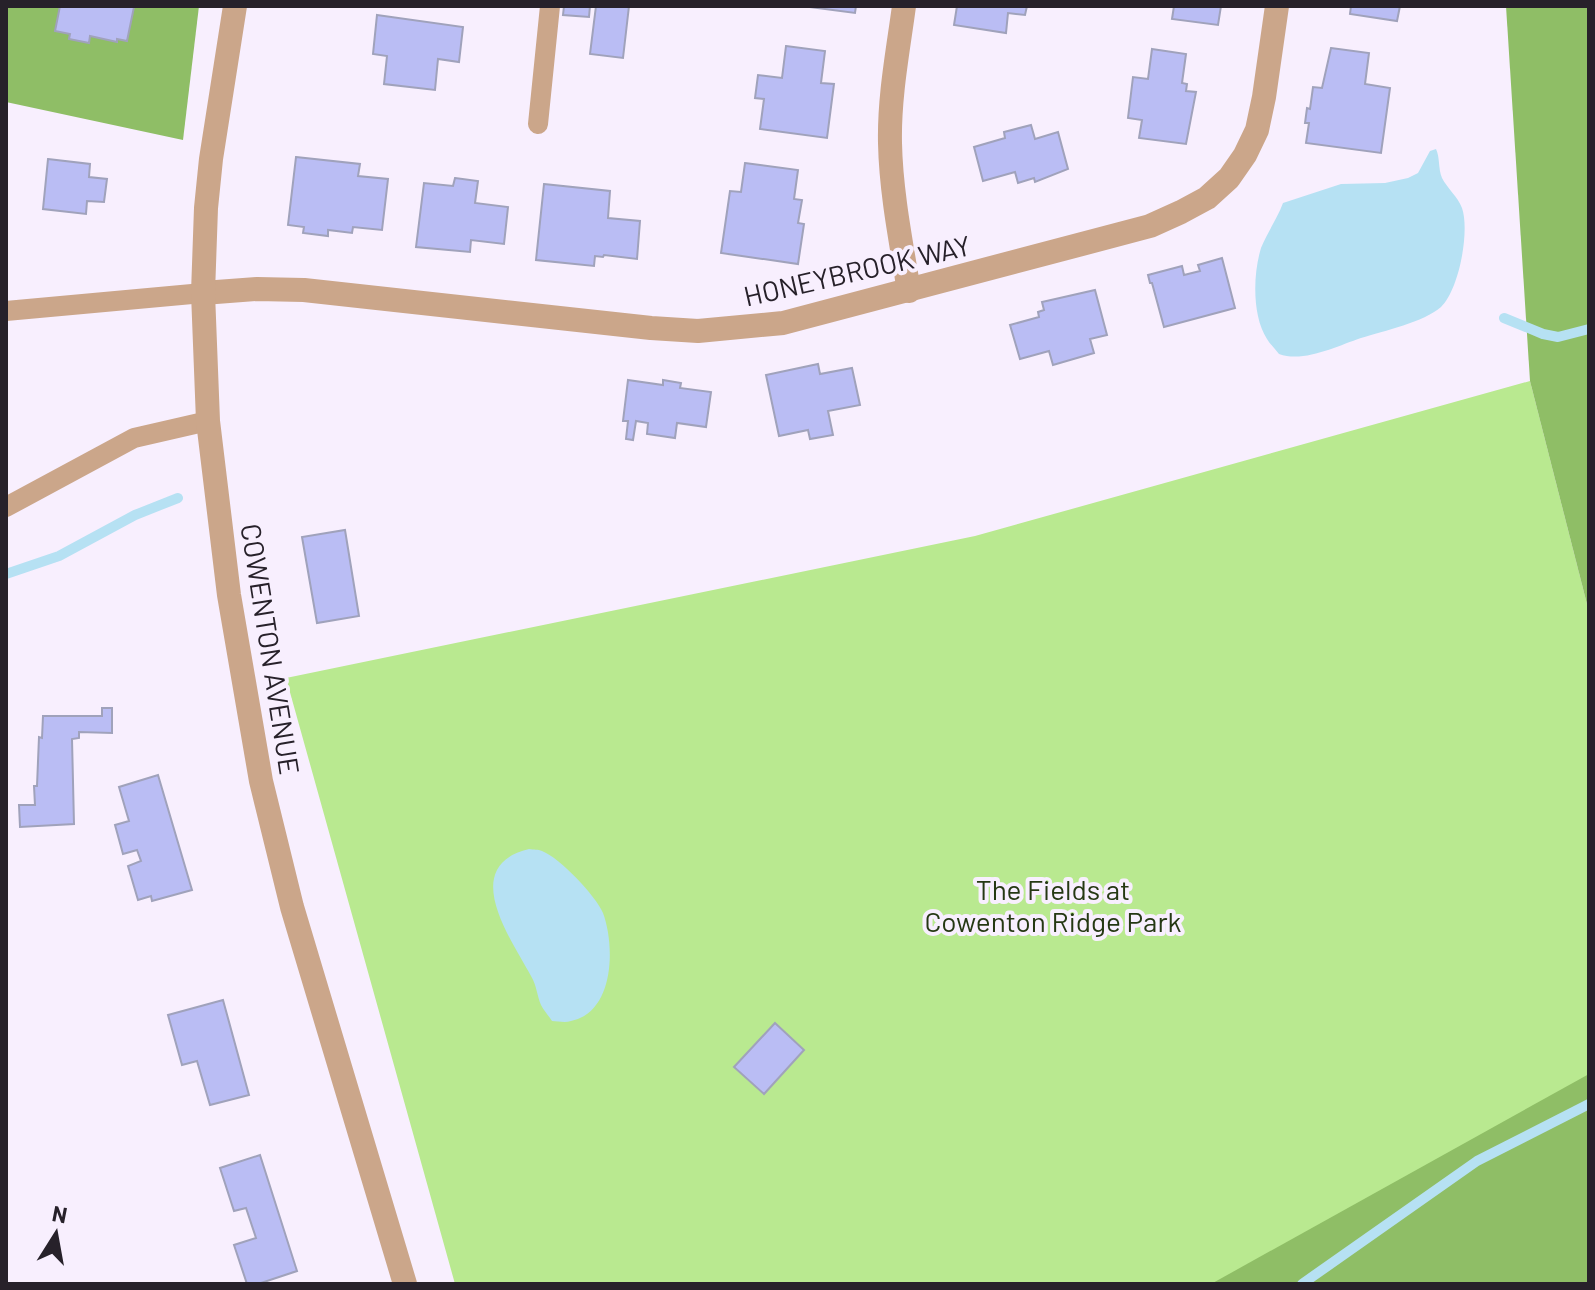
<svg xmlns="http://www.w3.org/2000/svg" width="1595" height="1290" font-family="Barlow,sans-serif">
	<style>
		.green { fill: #b9e990 }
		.forest { fill: #8fbe66 }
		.water { fill: #b6e1f3 }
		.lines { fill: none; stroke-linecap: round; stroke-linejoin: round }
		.stream { stroke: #b6e1f3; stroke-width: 10 }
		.building { fill: #babdf4; stroke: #a0a2bb; stroke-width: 2 }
		.service { stroke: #cba68a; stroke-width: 20 }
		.minor { stroke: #cba68a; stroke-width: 24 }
		.tertiary { stroke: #cba68a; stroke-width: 24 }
		.labels { text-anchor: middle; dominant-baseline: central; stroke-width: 8; stroke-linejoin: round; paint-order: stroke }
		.street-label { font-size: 28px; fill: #27212a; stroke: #f8effe }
		.park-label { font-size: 28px; fill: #253813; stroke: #f8effe }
	</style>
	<rect width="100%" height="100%" fill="#f8effe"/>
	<!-- green -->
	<path class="green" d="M1530,381l59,231v672h-1134l-169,-606 689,-142z"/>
	<!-- forest -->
	<g class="forest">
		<path d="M6,6h193l-16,134 -177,-38z"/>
		<path d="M1506,6h83v606l-59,-231z"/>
		<path d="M1589,1074v210h-378z"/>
	</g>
	<!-- water -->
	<g class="water">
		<path d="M1436,149c4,8 2,19 6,29 5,10 16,19 20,30 8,23 -3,82 -21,99 -17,15 -57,24 -80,31 -24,8 -57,25 -82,16 -4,-5 -9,-10 -12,-15 -15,-23 -14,-65 -6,-91 6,-15 16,-29 22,-45l58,-19 44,-1 23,-5 10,-5 12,-22z"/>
		<path d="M529,849c5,1 9,0 13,2 18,7 54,45 61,62 12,32 12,99 -32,108 -6,2 -13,0 -19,0 -3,-5 -8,-10 -11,-16 -4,-9 -4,-19 -10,-29 -20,-37 -73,-110 -2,-127z"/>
	</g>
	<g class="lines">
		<!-- stream -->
		<g class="stream">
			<path d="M1504,318l39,16 15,3 31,-8"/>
			<path d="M6,574l53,-18 76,-41 43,-17"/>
			<path d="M1302,1284l175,-123 112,-57"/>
		</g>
	</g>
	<!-- building -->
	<g class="building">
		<path d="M60,6l74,1 -7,34 -10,-2v3l-27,-6 -1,7 -20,-4 1,-5 -15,-3z"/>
		<path d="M564,6h26l-1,11 -26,-2z"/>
		<path d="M596,6h33l-6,52 -33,-4z"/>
		<path d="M802,6h54l-1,7z"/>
		<path d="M957,6h70l-2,9 -17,-2 -2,20 -52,-8z"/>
		<path d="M1174,6h47l-3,19 -46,-6z"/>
		<path d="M1351,6h49l-3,15 -47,-7z"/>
		<path d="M377,15l86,12 -4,35 -21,-3 -3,31 -51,-6 3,-28 -14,-2z"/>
		<path d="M786,46l39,5 -4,32 13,1 -7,54 -67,-9 4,-30 -9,-1 3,-23 24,3z"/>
		<path d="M1331,48l38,5 -4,31 25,4 -9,65 -75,-10 3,-20h-4l2,-15 3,1 3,-22 9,1z"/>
		<path d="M1152,49l34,5 -4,29 5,1 -1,7 10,1 -10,52 -47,-6 3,-18 -14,-2 5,-41 15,2z"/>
		<path d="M1031,125l4,14 23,-7 10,37 -33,13 -1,-4 -16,5 -3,-11 -32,9 -9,-34 31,-9 -1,-6z"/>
		<path d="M296,157l64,7 -2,12 30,3 -6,51 -29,-3 -1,6 -24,-3v6l-25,-3 1,-6 -16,-2z"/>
		<path d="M48,159l42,5 -1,13 18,2 -3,23 -17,-1 -1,13 -43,-5z"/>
		<path d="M745,163l53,7 -4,29 8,1 -4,23 6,1 -6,40 -77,-11 9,-62 11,1z"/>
		<path d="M455,178l23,3 -3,22 33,4 -4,37 -33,-4 -1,12 -54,-5 8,-64 29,3z"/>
		<path d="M544,184l66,7 -2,27 32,3 -3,38 -33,-4 -1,2 -8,-1 -1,10 -58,-6z"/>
		<path d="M1222,258l13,50 -71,19 -12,-44h-2l-2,-8 34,-9 2,9 16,-4 -2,-6z"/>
		<path d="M1095,290l12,45 -17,4 4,14 -41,12 -4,-14 -29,8 -10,-34 29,-8 -1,-5 6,-2 -2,-8z"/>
		<path d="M818,364l2,10 32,-6 8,37 -32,6 5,24 -23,4 -2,-9 -29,6 -13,-61z"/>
		<path d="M628,380l35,5v-5l18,3 -1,5 31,4 -5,35 -29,-4 -2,15 -28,-4 1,-11 -12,-2 -3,19 -7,-1 2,-18h-5z"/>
		<path d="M345,530l14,86 -42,7 -15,-86z"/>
		<path d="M102,708h10v25l-33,-1v6l-7,1 2,85 -54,3 -1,-22h16l-1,-19h3l2,-49 3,1 1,-22h59z"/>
		<path d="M158,775l34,115 -40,11 -1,-5 -13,4 -10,-34 13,-5 -4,-11 -14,4 -8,-29 14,-4 -10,-34z"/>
		<path d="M223,1000l26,95 -39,10 -13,-44 -15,4 -14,-50z"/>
		<path d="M775,1023l29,27 -40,44 -30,-27z"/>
		<path d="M260,1155l37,116 -39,13h-11l-13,-39 22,-7 -10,-30 -12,3 -14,-43z"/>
	</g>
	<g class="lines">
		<!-- service -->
		<g class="service">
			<path d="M538,124l12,-118"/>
			<path d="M6,311l197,-18"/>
			<path d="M6,507l128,-69 74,-17"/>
		</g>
		<!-- minor -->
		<g class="minor">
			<path d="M904,6c-6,45 -15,91 -14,137 1,49 11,99 19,148"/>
			<path d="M203,293l54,-4 47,1 347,38 47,3 85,-8 367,-97 31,-14 26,-14 22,-20 16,-23 12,-25 7,-33 13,-91"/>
		</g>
		<!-- tertiary -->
		<path class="tertiary" d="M235,6l-24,153 -5,49 -3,85 5,128 21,174 32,186 31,126 113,377"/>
	</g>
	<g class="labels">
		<!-- street labels -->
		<g class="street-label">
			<text transform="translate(857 270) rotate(-13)">HONEYBROOK WAY</text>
			<text transform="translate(271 649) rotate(81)">COWENTON AVENUE</text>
		</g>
		<!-- park labels -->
		<g class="park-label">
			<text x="1053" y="889">The Fields at<tspan x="1053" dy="32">Cowenton Ridge Park</tspan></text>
		</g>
	</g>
	<!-- border -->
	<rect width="1595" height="1290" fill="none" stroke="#27212a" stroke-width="16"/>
	<!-- north arrow -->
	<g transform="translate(56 1234) rotate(11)" stroke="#f8effe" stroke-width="6" paint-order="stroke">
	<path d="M0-6L14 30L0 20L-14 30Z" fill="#27212a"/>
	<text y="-12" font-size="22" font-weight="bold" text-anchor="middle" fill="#27212a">N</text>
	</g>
</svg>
